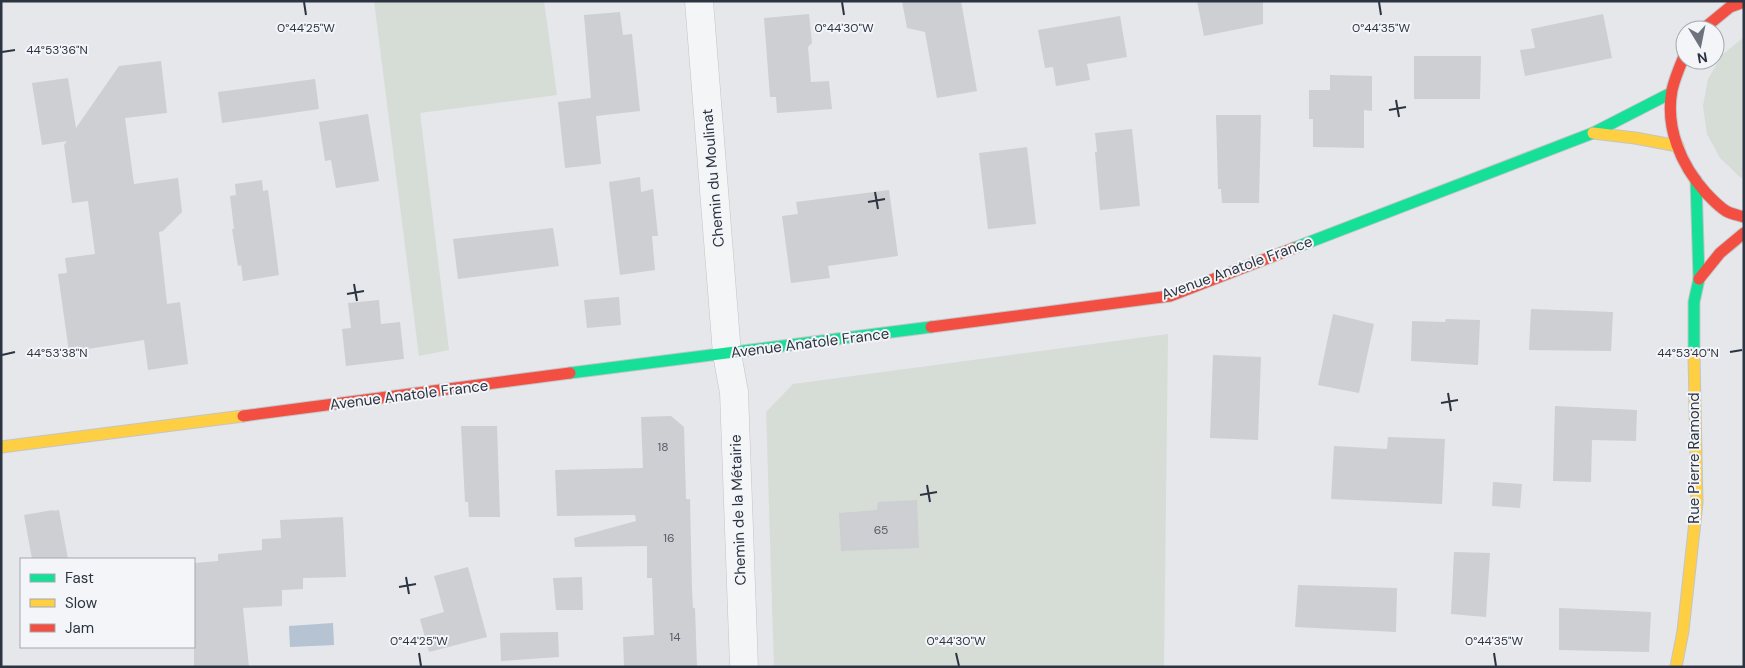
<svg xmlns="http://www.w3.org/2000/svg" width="1745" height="668" font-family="'DM Sans',sans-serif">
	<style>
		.green { fill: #d6ddd6 }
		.water { fill: #b5c3d2 }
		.building { fill: #cdcfd2 }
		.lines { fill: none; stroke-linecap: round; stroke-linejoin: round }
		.street-casing { stroke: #c3c5c8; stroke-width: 29 }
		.fast-casing { stroke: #c3c5c8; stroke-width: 13 }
		.slow-casing { stroke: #c3c5c8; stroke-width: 13 }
		.jam-casing { stroke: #c3c5c8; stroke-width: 13 }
		.street { stroke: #f4f5f6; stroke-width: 28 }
		.fast { stroke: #16e098; stroke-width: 11 }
		.slow { stroke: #ffcf43; stroke-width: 11 }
		.jam { stroke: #f24e42; stroke-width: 11 }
		.ticks { fill: none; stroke: #2c3442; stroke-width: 2 }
		.labels { text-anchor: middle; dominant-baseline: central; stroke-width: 4; stroke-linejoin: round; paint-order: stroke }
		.number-label { font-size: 12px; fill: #555c67 }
		.street-label { font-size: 15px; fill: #2c3442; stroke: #f3f5f8 }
		.ticks-label { font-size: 12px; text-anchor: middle; fill: #2c3442; stroke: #f3f5f8; stroke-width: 4; stroke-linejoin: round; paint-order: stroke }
	</style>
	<rect width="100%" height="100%" fill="#e5e7ea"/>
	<!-- green -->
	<g class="green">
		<path d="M374,1h170l13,94 -137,18 29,237 -30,6z"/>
		<path d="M1744,37v142l-4,-2 -20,-19 -13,-24 -4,-28 5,-27 14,-24z"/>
		<path d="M1168,334l-4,333h-390l-8,-255 27,-28z"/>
	</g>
	<!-- water -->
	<path class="water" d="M333,623l1,22 -44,2 -1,-21z"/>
	<!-- building -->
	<g class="building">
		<path d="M902,1h59l16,90 -40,7 -12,-66 -18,-4z"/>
		<path d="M1197,1h66v23l-59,12z"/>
		<path d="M620,12l3,23 9,-1 8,77 -44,5 5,48 -36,4 -7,-66 33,-4 -7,-83z"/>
		<path d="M809,14l3,29 -4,4 3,35 18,-1 3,28 -55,4 -1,-16h-6l-6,-79z"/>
		<path d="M1603,14l9,44 -87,18 -5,-26 15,-2 -4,-19z"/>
		<path d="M1120,16l7,41 -40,7 3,16 -34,6 -3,-19 -8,1 -7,-38z"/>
		<path d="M1414,56h67l-1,43h-66z"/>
		<path d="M161,61l6,52 -42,5 9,66 44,-6 4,34 -19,19 -4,1 8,72 13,-2 8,62 -40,6 -4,-30 -75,12 -11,-78 9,-1 -2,-15 30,-4 -7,-53 -16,2 -8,-58 3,-4 -25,4 -10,-62 36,-5 8,50 43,-62z"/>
		<path d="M1330,75l42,1v35l-8,-1v38l-51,-1v-28h-4v-29h21z"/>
		<path d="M315,79l4,30 -97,14 -4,-31z"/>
		<path d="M368,114l11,67 -43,7 -5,-28 -6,1 -6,-39z"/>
		<path d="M1216,115h45l-2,88h-37l-1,-14h-3z"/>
		<path d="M1132,129l8,77 -40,4 -5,-58h2l-2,-19z"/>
		<path d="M1027,147l9,77 -48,5 -9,-76z"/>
		<path d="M640,177l1,15 12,-3 5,47h-6l3,34 -35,5 -11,-93z"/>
		<path d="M262,180l1,11 5,-1 11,85 -36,6 -2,-16 -3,1 -6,-37h2l-4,-33 6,-1 -1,-11z"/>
		<path d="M889,190l9,66 -70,10 2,12 -39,5 -9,-67 16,-2 -2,-12z"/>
		<path d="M553,228l6,38 -101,13 -5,-40z"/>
		<path d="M619,297l2,28 -34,3 -3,-28z"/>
		<path d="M379,300l2,24 19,-2 4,37 -58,7 -4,-37 9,-1 -3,-25z"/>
		<path d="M1531,309l82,3 -2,39 -82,-1z"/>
		<path d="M1333,314l41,10 -15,69 -41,-8z"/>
		<path d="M1446,319l34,1 -2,45 -67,-4 1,-40 33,1z"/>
		<path d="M1213,355l48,2 -3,83 -48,-2z"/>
		<path d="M1555,406l82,4 -1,31 -44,-1 -1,42 -38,-1z"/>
		<path d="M671,416l13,11 2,72h4l2,90 1,19h2l2,59h-73l-1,-30 31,-2 -2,-57h-5v-32l-72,1 -1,-9 62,-17 -1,-6 -78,1 -2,-46 88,-2 -2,-51z"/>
		<path d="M461,426h36l3,91h-31l-1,-15h-3z"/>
		<path d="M1388,437l57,2 -3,65 -111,-5 3,-53 53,3z"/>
		<path d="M1493,482l29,2 -2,24 -28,-2z"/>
		<path d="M917,500l2,48 -78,3 -2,-38 38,-3 1,-8z"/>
		<path d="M53,510v1l6,-1 9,49h-36l-8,-44z"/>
		<path d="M343,517l3,60 -43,1v11l-21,1v16l-39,2 6,59h-55v-104l24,-2v-7l44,-4v-11l19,-1 -1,-18z"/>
		<path d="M1454,552l36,1 -4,64 -35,-3z"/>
		<path d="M468,567l19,70 -58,15 -9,-33 24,-7 -10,-36z"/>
		<path d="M582,577l1,33h-27l-3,-32z"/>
		<path d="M1298,585l99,3 -1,44 -101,-5z"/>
		<path d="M1559,608l92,4 -2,40 -90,-2z"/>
		<path d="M558,632l1,25 -58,4 -1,-28z"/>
	</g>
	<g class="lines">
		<!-- street casing -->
		<g class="street-casing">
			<path id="street" d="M699,1l28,353 7,38 10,275"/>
		</g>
		<!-- fast casing -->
		<g class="fast-casing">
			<g id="fast">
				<path d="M1294,248l299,-115 78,-40"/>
				<path d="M1694,356v-54l5,-23 -3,-99"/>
				<path d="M570,373l361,-46"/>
			</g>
		</g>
		<!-- slow casing -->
		<g class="slow-casing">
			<g id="slow">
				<path d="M1593,133l42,5 43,8"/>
				<path d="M1,447l242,-31"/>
				<path d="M1676,667l7,-36 14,-128 -3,-147"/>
			</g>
		</g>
		<!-- jam casing -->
		<g class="jam-casing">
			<g id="jam">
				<path d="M1702,30l28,-23 14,-5"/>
				<path d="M1685,54c-5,12 -10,23 -13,36 -7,38 9,75 34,103 6,6 12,13 20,18 5,3 12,4 18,6"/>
				<path d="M1699,279l21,-26 24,-20"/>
				<path d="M931,327l239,-31 124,-48"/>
				<path d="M243,416l327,-43"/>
			</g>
		</g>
		<!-- street -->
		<use href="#street" class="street"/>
		<!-- fast -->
		<use href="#fast" class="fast"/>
		<!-- slow -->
		<use href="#slow" class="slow"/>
		<!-- jam -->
		<use href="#jam" class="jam"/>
	</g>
	<!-- ticks -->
	<path class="ticks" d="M304,2l2,13M842,2l2,13M1379,2l2,13M2,52l13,-2M1396,100l3,17M1389,110l17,-3M875,192l3,17M868,202l17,-3M354,284l3,17M347,294l17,-3M1730,352l12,-2M2,355l13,-3M1448,393l3,18M1441,403l17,-3M927,485l3,17M920,495l17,-3M406,577l3,17M399,587l17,-3M419,653l2,13M956,653l3,13M1494,653l2,13"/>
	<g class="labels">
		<!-- number labels -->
		<g class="number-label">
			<text x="663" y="447">18</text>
			<text x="881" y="530">65</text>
			<text x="669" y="538">16</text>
			<text x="675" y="637">14</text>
		</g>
		<!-- street labels -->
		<g class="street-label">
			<text transform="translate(713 178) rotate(-95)">Chemin du Moulinat</text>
			<text transform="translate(1237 268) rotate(-20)">Avenue Anatole France</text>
			<text transform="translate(810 343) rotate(-7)">Avenue Anatole France</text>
			<text transform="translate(409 395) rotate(-7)">Avenue Anatole France</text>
			<text transform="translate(1694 458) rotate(-90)">Rue Pierre Ramond</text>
			<text transform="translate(738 510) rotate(-92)">Chemin de la Métairie</text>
		</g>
	</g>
	<g class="ticks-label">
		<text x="306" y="32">0°44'25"W</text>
		<text x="844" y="32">0°44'30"W</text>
		<text x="1381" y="32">0°44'35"W</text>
		<text x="57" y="54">44°53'36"N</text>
		<text x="1688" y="357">44°53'40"N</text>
		<text x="57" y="357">44°53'38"N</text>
		<text x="419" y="645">0°44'25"W</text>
		<text x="956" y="645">0°44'30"W</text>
		<text x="1494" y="645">0°44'35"W</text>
	</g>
	<!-- border -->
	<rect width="1745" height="668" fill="none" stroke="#2c3442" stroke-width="5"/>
	<!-- legend -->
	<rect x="20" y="558" width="175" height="90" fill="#f3f5f8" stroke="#a3a8af"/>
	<rect x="30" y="574" width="25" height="8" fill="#16e098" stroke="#a3a8af"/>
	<text x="65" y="583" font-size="15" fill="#2c3442">Fast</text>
	<rect x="30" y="599" width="25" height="8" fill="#ffcf43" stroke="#a3a8af"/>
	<text x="65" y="608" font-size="15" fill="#2c3442">Slow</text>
	<rect x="30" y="624" width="25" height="8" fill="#f24e42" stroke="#a3a8af"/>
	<text x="65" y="633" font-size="15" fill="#2c3442">Jam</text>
	<!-- north arrow -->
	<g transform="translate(1700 45) rotate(170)"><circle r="24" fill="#f3f5f8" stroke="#a3a8af"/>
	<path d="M0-4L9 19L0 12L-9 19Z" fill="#6d737d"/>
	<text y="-8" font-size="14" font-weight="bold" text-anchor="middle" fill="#2c3442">N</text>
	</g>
</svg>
